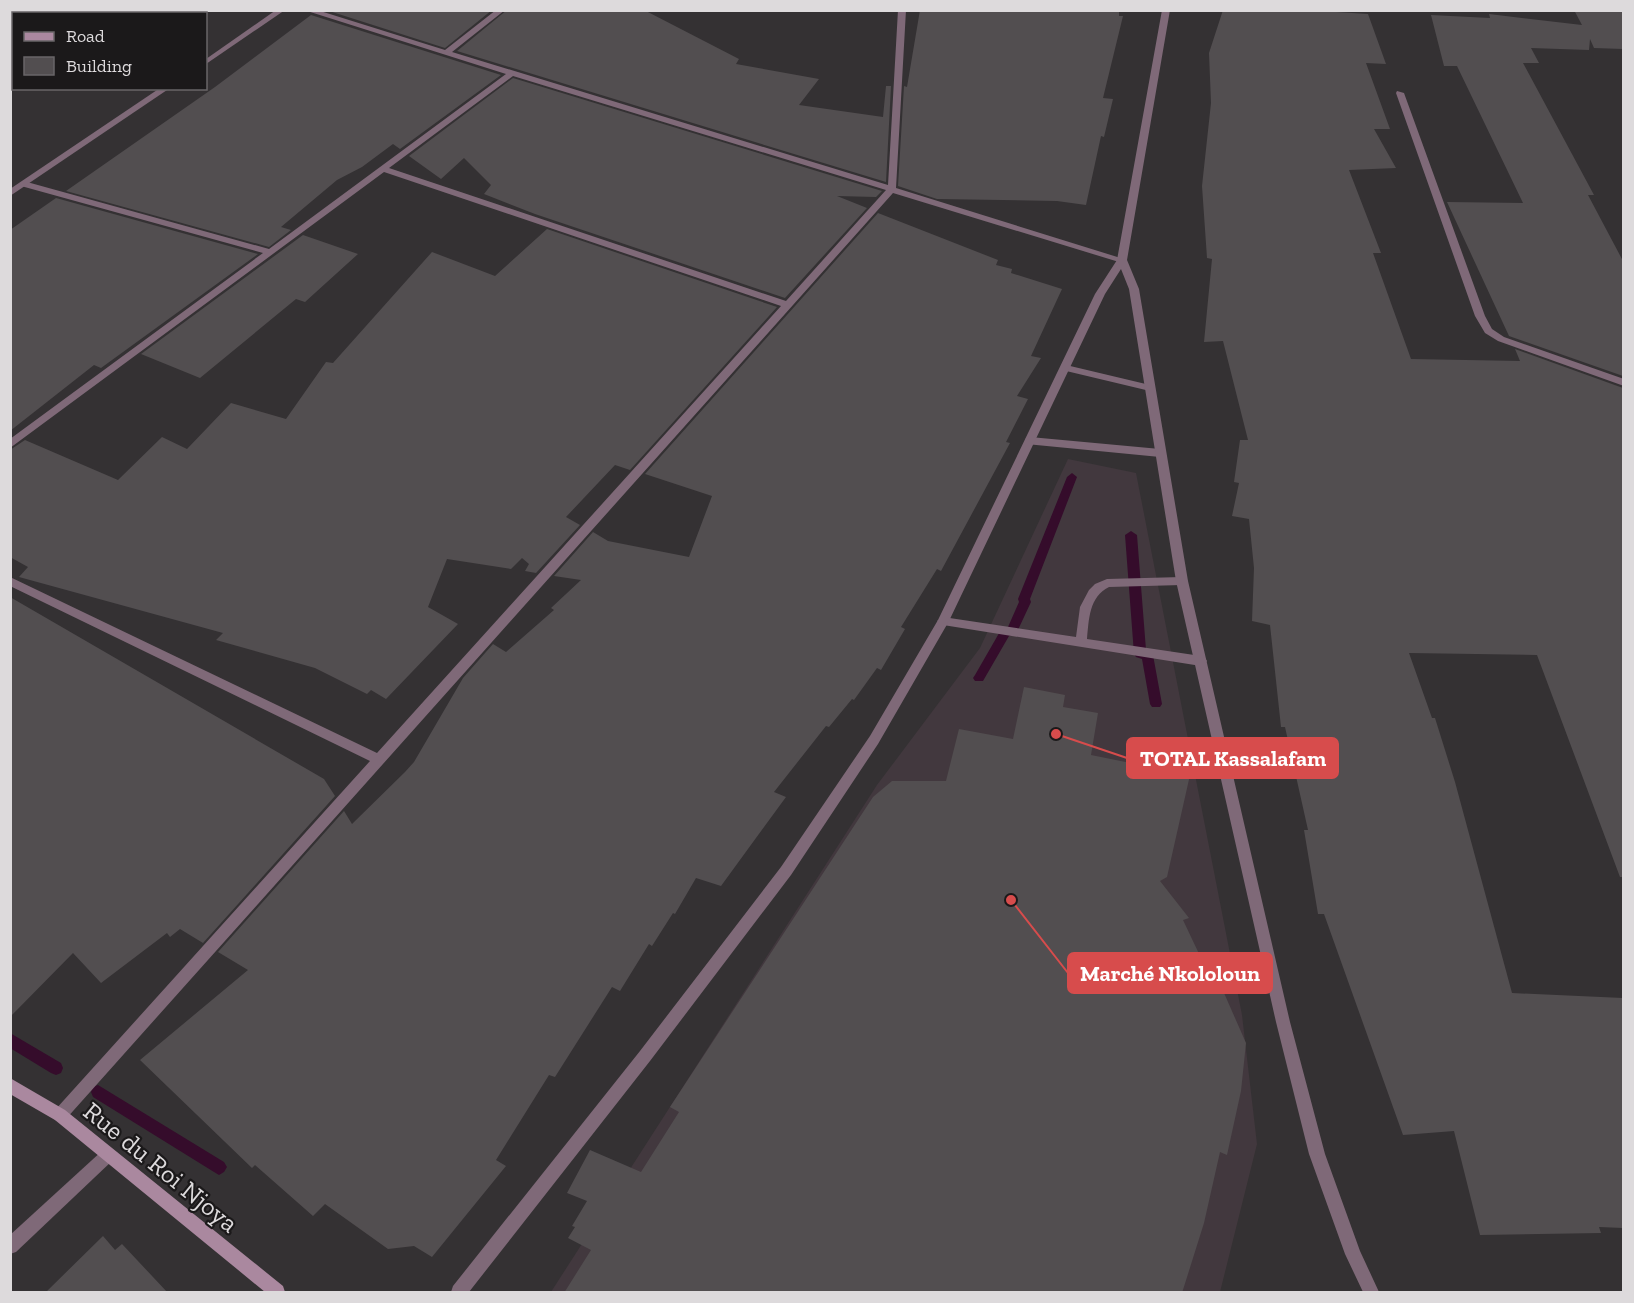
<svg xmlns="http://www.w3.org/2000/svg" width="1634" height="1303" font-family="'Zilla Slab',serif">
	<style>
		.built { fill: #42383e }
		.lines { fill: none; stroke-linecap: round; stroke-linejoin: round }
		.stream { fill: #350c2b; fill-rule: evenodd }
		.building { fill: #524e50 }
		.service { fill: #7f6978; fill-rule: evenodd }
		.minor { fill: #7f6978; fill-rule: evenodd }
		.tertiary { fill: #7f6978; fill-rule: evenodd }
		.secondary { fill: #aa889f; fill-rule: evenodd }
		.labels { text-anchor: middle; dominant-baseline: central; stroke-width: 4.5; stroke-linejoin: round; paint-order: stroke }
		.near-street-label { font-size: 26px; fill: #dddadc; stroke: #1b191a }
		.leader { fill: none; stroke: #d74c4c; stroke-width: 2 }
		.callout-dot { fill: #d74c4c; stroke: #1b191a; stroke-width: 2 }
		.callout { fill: #d74c4c; stroke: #d74c4c; stroke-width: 2 }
		.callout-label { font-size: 22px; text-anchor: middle; font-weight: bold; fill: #fff }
	</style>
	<rect width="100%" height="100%" fill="#343133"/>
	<!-- built -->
	<path class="built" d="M1068,459l68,14 106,542 15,129 -37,148h-669l326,-507 103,-137z"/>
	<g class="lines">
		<!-- stream -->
		<g class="stream">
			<path d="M1072,473l5,4 -47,122 1,3 -14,30 -2,3 -6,1 -26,45h-8l-2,-3 2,-3 27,-47 6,-1 11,-25 -1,-3 49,-122z"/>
			<path d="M1131,531l6,4 9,115 5,2 2,3 9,49 -2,3h-8l-2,-3 -8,-45 -6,-2 -2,-3 -9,-119z"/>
			<path d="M10,1033l51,30 2,5 -2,5 -5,2 -5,-2 -41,-25z"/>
			<path d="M98,1085l126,77 3,5 -3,5 -5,3 -5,-3 -121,-75 -2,-5 2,-5z"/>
		</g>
	</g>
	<!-- building -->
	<g class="building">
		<path d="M326,10h166l-47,38z"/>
		<path d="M507,10h137l95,49 -3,5 83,15 -20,26 84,12 3,-31h5l-5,96 -429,-131z"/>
		<path d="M920,10h199v6h4l-20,82 10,1 -9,38 -3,-1 -15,69 -29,-4 -120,-2 -39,-13 6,-100 3,1z"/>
		<path d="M1223,10h82l63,4 18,50 -20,-1 24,66h-16l22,39 -47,2 32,83h-8l38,106 109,2 -5,-12 108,39v489h-3l-83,-222 -128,-2 23,65h3l20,64 57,211 111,5v230l-24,-1 2,6 -121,2 -26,-104 -51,4 -79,-221h-6l-14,-84h4l-23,-103h-4l-11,-102 -18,-4 2,-53 -5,-49 -17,-3 7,-33 -5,-1 6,-42h8l-25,-99 -19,1 8,-83 -5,-1 -5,-72 9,-83 -2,-50z"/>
		<path d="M1574,10h49v39l-29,-1 -4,-9 -1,11 -58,-2 8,15h-16l71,132h-6l35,66v115l-114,-40 -62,-134 76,1 -66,-137h-13l-13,-51 59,3 -1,-4 93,11z"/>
		<path d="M311,15l190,60 -101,74 -7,-5 -31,23 -25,13 -56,47 10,3 -22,17 -203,-56 149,-104z"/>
		<path d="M513,78l369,113 -6,6 -39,-1 30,12 -82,90 -250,-84 -51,-20 7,-9 -27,-27 -23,21 -32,-23z"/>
		<path d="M56,198l202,56 -157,114 -7,-3 -84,66v-201z"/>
		<path d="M878,213l120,47 -2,5 16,4 -1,4 51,16 -31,67 10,2 -24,38 11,3 -22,43 4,1 -69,128 -4,-2 -36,58 4,2 -24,41 -4,-2 -23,32 -2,-1 -23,28 -3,-1 -52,66 12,5 -65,89 -25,-8 -21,36 -2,-1 -21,33 -3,-2 -29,47 -8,-4 -57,90 -6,-2 -53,85 10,6 -74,91 -18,-11 -26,3 -63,-45 -12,12 -58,-51 -3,3 -112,-108 108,-90 -30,-18 126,-141 8,13 53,-52 9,-10 49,-84 30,-34 13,8 48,-42 -3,-2 30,-28 -27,-4 39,-44 15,9 81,16 23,-61 -67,-22z"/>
		<path d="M547,229l230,78 -147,163 -15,-5 -49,52 14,8 -44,48 -11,-2 4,-7 -7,-6 -11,11 -64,-10 -19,48 30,17 -72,75 -15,-9 -4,4 -52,-26 -99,-28 7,-7 -204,-56 9,-10 -18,-10v-107l15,-10 93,40 44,-43 25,12 44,-46 55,16 40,-57 7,1 99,-111 63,24z"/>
		<path d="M303,235l55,19 -53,48 -9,-3 -96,79 -59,-24z"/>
		<path d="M10,597l314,182 11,17 -132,147 -23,-14 -10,8 -3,-4 -66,50 -28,-30 -63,64z"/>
		<path d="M1024,687l41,8 -2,12 35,6 -7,42 99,20 -23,102 -7,4 29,37 -6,2 27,57h7l29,66 -5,48 -14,64 -7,-3 -16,71 -22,70h-618l27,-43 -23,-12 7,-11 -3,-1 15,-25 -20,-8 23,-43 51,22 38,-60 -9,-5 203,-310 19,-16h54l13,-52 54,10z"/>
		<path d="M103,1236l12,14 7,-6 46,49h-123z"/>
	</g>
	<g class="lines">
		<!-- service -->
		<g class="service">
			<path d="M1397,91l7,2 81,223 7,13 12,8 120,42v7l-126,-45 -13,-8 -10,-17 -79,-223z"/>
			<path d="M1066,365l84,20 5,3 -5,3 -88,-21v-4z"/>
			<path d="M1030,437l130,12 5,4 -5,4 -134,-13 -1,-3 1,-3z"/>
			<path d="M1182,577l6,4 -6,4 -73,2c-20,10 -20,32 -22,52l114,17 4,2 2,3 -2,3 -4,2 -258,-41 -6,-4 6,-4 133,20 4,-30 9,-17 6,-6 12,-5z"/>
		</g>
		<!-- minor -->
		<g class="minor">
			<path d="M304,10h13l128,40 51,-40h9l-53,42 436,133 10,-175h8l-10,178 231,72 -2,2h-6l-226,-69 -828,927 -5,2 -5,-2 -3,-5 3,-5 315,-349 -360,-175v-9l367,176 404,-447 -397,-134 -374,276v-9l253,-186 -242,-67v-4h6l242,67 237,-175zM513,76l373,114 -100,111 -397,-133z"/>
			<path d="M108,1147l5,3 3,5 -3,5 -97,92 -6,2v-19l93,-85z"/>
		</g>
		<!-- tertiary -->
		<g class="tertiary">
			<path d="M276,10h9l-79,54v-5z"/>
			<path d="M1162,10h8l-43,250 12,29 49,292 102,441 35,132 35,97 19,41h-16l-18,-38 -36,-100 -33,-132 -100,-441 -47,-292 -8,-20 -16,25 -156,327 -71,123 -87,131 -141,186 -181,231h-18l2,-6 187,-235 141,-184 89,-131 68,-116 157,-326 22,-34z"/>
			<path d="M160,88h10l-160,108v-7z"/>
		</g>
		<!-- secondary -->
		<path class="secondary" d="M10,1078l55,32 218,176 2,6h-20l-210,-172 -45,-26z"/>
	</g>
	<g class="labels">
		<!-- near-street labels -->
		<g class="near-street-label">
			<text transform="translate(161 1167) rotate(39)">Rue du Roi Njoya</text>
		</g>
	</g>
	<!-- callouts -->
	<path class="leader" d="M1056 734L1127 758M1011 900L1068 973"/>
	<g class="callout-dot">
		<circle cx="1056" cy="734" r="6"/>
		<circle cx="1011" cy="900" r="6"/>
	</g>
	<g class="callout">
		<rect x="1127" y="738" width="211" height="40" rx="6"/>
		<rect x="1068" y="953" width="204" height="40" rx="6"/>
	</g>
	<g class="callout-label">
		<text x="1233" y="766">TOTAL Kassalafam</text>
		<text x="1170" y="981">Marché Nkololoun</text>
	</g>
	<!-- border -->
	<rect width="1634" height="1303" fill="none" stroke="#dddadc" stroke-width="24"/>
	<!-- legend -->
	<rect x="12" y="12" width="195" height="78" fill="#1b191a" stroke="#696668" stroke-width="1.5"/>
	<rect x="24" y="32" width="30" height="9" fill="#aa889f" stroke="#696668" stroke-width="1.5"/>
	<text x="66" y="42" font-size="18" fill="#dddadc">Road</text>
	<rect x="24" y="57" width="30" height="18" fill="#524e50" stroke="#696668" stroke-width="1.5"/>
	<text x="66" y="72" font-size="18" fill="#dddadc">Building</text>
</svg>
